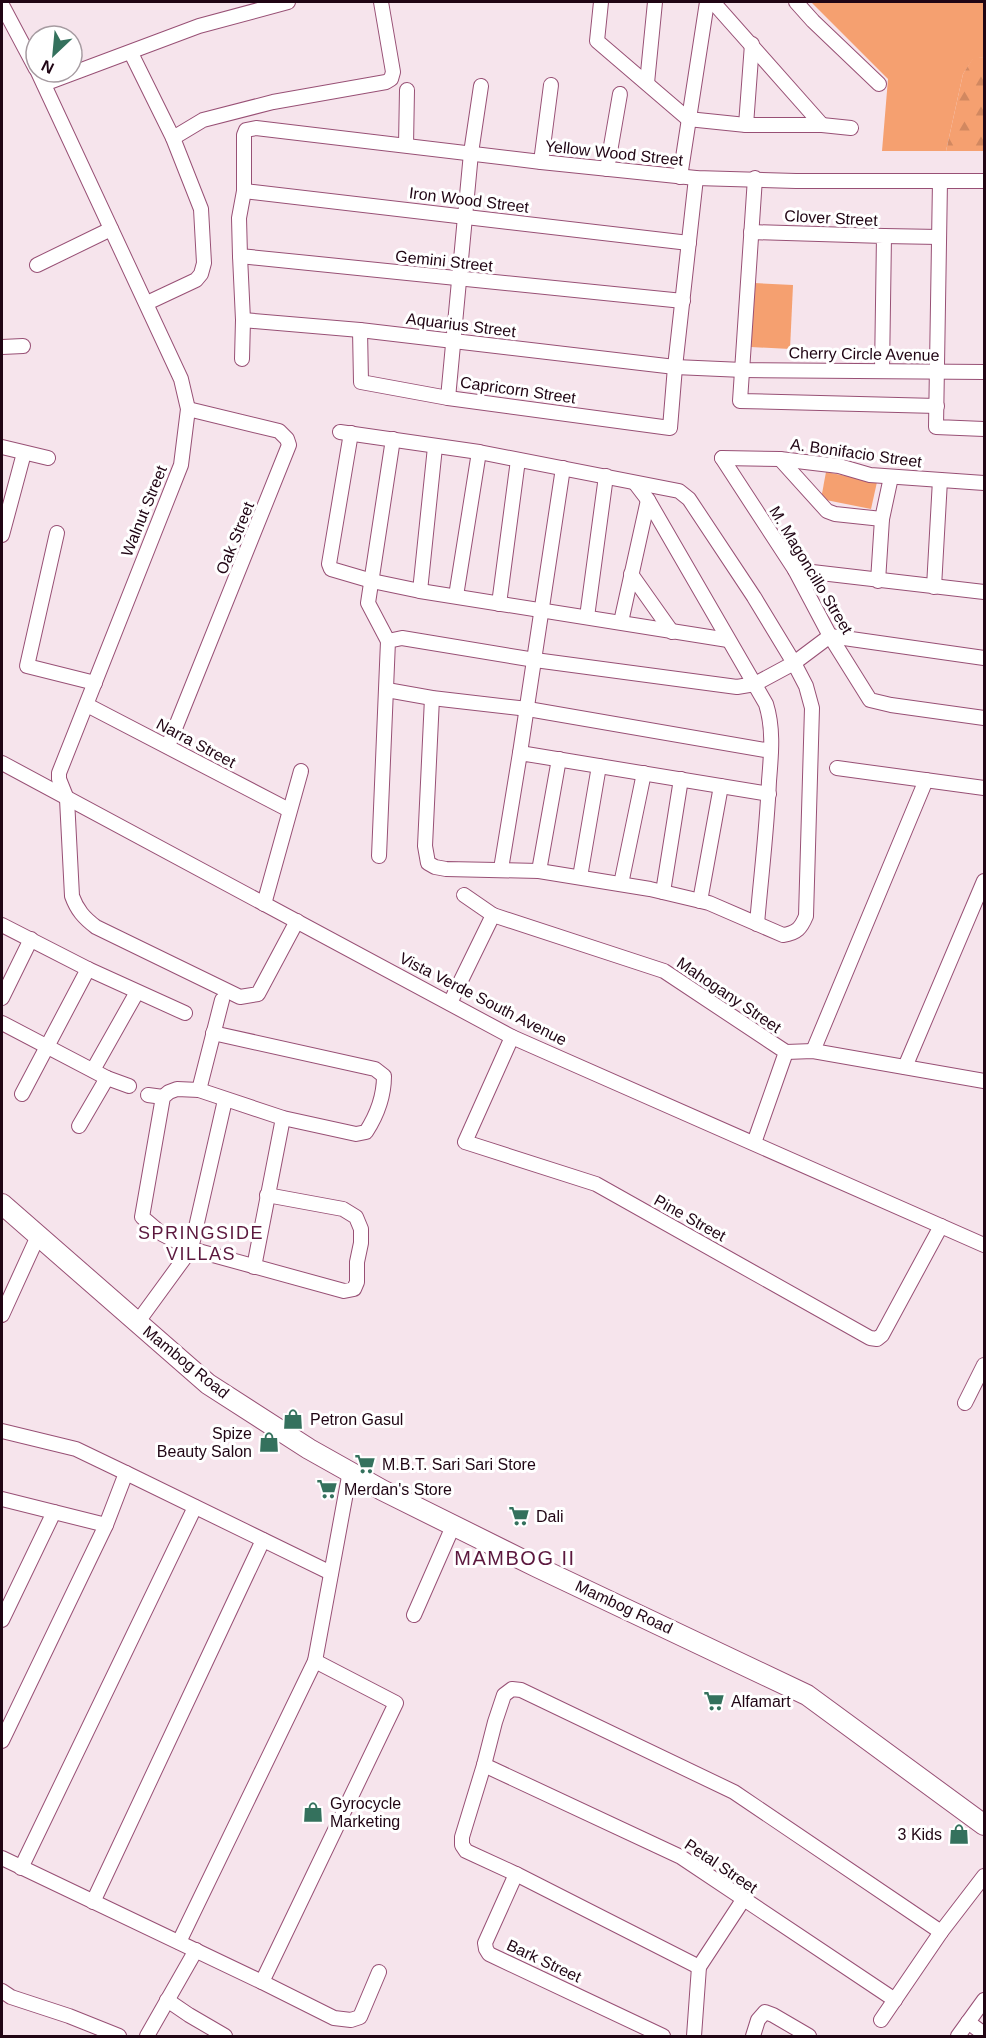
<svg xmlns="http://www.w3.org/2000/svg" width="986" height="2038" font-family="Arial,sans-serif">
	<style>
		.green { fill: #f5a070 }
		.forest { fill: url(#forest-firs) }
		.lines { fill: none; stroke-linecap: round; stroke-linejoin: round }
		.minor-casing { stroke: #985075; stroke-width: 16 }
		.secondary-casing { stroke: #985075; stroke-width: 22 }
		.minor { stroke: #fff; stroke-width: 14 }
		.secondary { stroke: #fff; stroke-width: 20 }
		.labels { text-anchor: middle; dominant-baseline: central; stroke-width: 6; stroke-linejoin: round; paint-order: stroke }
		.street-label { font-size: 16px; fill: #200514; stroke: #fff }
		.poi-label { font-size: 16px; fill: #200514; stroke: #fff; text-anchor: start }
		.neighbourhood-label { font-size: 18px; letter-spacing: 1.5px; fill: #5c183e; stroke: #fff }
		.quarter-label { font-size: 20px; letter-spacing: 1.5px; fill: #5c183e; stroke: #fff }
	</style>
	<defs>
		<pattern id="forest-firs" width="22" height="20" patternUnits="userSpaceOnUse" patternTransform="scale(1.5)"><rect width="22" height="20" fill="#f5a070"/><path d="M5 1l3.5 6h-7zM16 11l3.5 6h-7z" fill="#d28860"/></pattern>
	</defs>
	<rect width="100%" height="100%" fill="#f6e4ec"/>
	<!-- green -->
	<g class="green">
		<path d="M811,2h173v55l-11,2 -10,15 -17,77h-64l6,-72z"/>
		<path d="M754,283l39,2 -3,64 -39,-2z"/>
		<path d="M826,472l51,10 -6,27 -50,-10z"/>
	</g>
	<!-- forest -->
	<path class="forest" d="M984,57v94h-38l17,-77 10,-16z"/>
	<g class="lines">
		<!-- minor casing -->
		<g class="minor-casing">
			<g id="minor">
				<path d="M601,2l-4,39 91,78 58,6h76l29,3"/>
				<path d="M713,2l109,123"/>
				<path d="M796,2l17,19 66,63"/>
				<path d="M2,5l34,64"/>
				<path d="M131,53l42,85 28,71 3,54 -3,11 -5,6 -49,23"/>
				<path d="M38,72l143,307 7,30 -7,56 -122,308v6l8,20 5,97c5,14 12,22 24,31l144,70 18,-3 39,-73"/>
				<path d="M647,83l8,-81"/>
				<path d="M44,84l155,-58 89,-24"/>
				<path d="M746,125l6,-81"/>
				<path d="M173,138l30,-18 70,-18 113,-20 5,-3 2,-7 -12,-70"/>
				<path d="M406,145l1,-55"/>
				<path d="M541,162l10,-77"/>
				<path d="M607,169l13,-75"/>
				<path d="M680,177l27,-175"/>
				<path d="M755,178l-15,223 197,5"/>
				<path d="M940,181l-4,246 48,2"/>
				<path d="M244,191l445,52"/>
				<path d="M751,232l133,4 -2,135"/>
				<path d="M884,236l55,1"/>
				<path d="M240,256l3,64 -1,39"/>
				<path d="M37,265l74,-36"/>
				<path d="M683,301l-443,-45 -1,-38 5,-27v-56l2,-5 10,-2 285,34 155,16 100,3h188"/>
				<path d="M243,320l117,10 315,37 68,3 241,2"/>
				<path d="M360,330l1,52 87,16 222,30 5,-61 21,-189"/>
				<path d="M2,347l21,-1"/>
				<path d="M448,398l23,-245 10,-67"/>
				<path d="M340,432l139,20 200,39 10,8 65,98 40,66 -39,21 -18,3 -202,-27 -133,-22 -14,3 -9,215"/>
				<path d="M351,433l-22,131 2,5 41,12 48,10 308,49"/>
				<path d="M2,447l46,11"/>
				<path d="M722,458l73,112 35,66 40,64 21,5 93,13"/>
				<path d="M722,458l58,1 59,7 31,9 114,8"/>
				<path d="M780,459l47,52 8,3 47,5"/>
				<path d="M635,483l13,17 118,204c8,25 5,52 3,77 -2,48 -8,95 -12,143"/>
				<path d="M57,533l-30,133 68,17"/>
				<path d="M2,535l22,-82"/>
				<path d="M795,570l189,22"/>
				<path d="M631,574l41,58"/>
				<path d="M878,581l4,-62 9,-42"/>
				<path d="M934,587l6,-107"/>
				<path d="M420,591l15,-144"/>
				<path d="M456,596l23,-144"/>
				<path d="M499,604l19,-144"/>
				<path d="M587,617l19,-141"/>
				<path d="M621,622l27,-122"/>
				<path d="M388,641l-20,-38 25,-164"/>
				<path d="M387,690l45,8 96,11 243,42"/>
				<path d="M432,698l-7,148 3,17 7,4 11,2 93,2 111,18 59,14 74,32c14,-2 18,-7 23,-19l6,-208 -6,-22 -12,-23 36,-27 154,22"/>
				<path d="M87,705l202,105"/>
				<path d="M168,746l121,-301 -2,-6 -8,-8 -91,-22"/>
				<path d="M520,753l43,-285"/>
				<path d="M2,763l510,274 472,208"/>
				<path d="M837,768l147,20"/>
				<path d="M501,869l19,-116 249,41"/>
				<path d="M539,871l20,-112"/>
				<path d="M580,877l19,-111"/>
				<path d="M621,884l23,-111"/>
				<path d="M663,892l18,-113"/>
				<path d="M464,895l29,20"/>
				<path d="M700,901l21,-115"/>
				<path d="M264,904l37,-133"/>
				<path d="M2,925l86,44 97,44"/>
				<path d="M2,998l29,-59"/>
				<path d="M450,1003l43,-88 171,56 122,81 -32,91"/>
				<path d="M2,1023l105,55 22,8"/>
				<path d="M213,1033l162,36 9,7c0,20 -7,39 -18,56l-10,2 -73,-16 -84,-28 -22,-1 -8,3 -6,5 -21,120 20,17 29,15 153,42 10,-2 3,-7v-20l4,-19v-14l-5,-12 -13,-8 -76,-14"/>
				<path d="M512,1037l-47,105 131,42 274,154 7,1 5,-4 59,-109"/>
				<path d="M813,1051l113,-271"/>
				<path d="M786,1052l27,-1 171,30"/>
				<path d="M905,1067l79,-186"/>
				<path d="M93,1070l44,-78"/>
				<path d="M199,1090l23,-90"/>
				<path d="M22,1094l66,-125"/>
				<path d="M148,1095l15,2"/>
				<path d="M79,1126l28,-48"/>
				<path d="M254,1267l29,-149"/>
				<path d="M2,1315l36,-79"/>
				<path d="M137,1323l54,-74 34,-149"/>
				<path d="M965,1403l19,-38"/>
				<path d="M2,1431l74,18 50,24"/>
				<path d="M2,1499l104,26"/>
				<path d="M414,1615l40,-91"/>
				<path d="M2,1620l52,-108"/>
				<path d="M2,1741l104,-216 20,-52 205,100"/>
				<path d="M484,1765l197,92 214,143"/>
				<path d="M2,1858l260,124 72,36 17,2 9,-3 19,-45"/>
				<path d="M21,1868l174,-361"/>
				<path d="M516,1874l-31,69 1,6 3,5 174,82"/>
				<path d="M93,1902l170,-362"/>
				<path d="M179,1942l136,-281 35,-190"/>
				<path d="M699,1967l-183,-93 -50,-23 -4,-6v-8l22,-72 11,-43 9,-27 8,-6 9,1 213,102 207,140"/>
				<path d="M262,1982l134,-279 -81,-42"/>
				<path d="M2,1991l9,6 58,19 50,20"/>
				<path d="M167,2000l22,15 36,21"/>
				<path d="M881,2020l60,-88 43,-56"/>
				<path d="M968,2022l16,12"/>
				<path d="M147,2036l49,-86"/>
				<path d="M694,2036l5,-69 44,-67"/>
				<path d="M753,2036l5,-16 7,-8 8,3 36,21"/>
				<path d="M958,2036l26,-36"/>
			</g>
		</g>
		<!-- secondary casing -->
		<g class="secondary-casing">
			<path id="secondary" d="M2,1204l206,180 101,65 73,41 155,77 270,128 177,130"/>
		</g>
		<!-- minor -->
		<use href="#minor" class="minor"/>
		<!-- secondary -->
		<use href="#secondary" class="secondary"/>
	</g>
	<!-- icons -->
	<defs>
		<g id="shop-bare" transform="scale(1.62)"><path d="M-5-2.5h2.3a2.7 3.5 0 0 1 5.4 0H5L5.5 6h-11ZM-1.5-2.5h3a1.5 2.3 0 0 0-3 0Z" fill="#34715d" stroke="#fff" stroke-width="2.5" paint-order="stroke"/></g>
		<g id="supermarket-bare" transform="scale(1.62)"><path d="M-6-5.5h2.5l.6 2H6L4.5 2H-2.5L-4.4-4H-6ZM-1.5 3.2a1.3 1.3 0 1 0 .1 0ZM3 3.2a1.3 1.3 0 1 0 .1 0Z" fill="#34715d" stroke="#fff" stroke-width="2.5" paint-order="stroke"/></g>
	</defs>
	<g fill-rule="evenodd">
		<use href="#shop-bare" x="293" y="1419"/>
		<use href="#shop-bare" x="269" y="1442"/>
		<use href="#supermarket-bare" x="365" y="1464"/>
		<use href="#supermarket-bare" x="327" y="1489"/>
		<use href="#supermarket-bare" x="519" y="1516"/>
		<use href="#supermarket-bare" x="714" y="1701"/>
		<use href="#shop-bare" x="313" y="1812"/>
		<use href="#shop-bare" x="959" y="1834"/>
	</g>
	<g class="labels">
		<!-- street labels -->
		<g class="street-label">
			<text transform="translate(614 153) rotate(6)">Yellow Wood Street</text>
			<text transform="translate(469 200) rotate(7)">Iron Wood Street</text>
			<text transform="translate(831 218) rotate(3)">Clover Street</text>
			<text transform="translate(444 261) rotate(6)">Gemini Street</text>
			<text transform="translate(461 325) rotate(7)">Aquarius Street</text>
			<text transform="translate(864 354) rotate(1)">Cherry Circle Avenue</text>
			<text transform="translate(518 390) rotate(8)">Capricorn Street</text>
			<text transform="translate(856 453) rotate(8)">A. Bonifacio Street</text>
			<text transform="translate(144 511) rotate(-68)">Walnut Street</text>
			<text transform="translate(235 538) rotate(-68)">Oak Street</text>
			<text transform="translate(811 570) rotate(59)">M. Magoncillo Street</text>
			<text transform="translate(196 743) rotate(28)">Narra Street</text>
			<text transform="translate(729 995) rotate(34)">Mahogany Street</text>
			<text transform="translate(483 999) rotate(27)">Vista Verde South Avenue</text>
			<text transform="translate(690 1218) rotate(29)">Pine Street</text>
			<text transform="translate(186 1362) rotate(39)">Mambog Road</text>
			<text transform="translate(624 1607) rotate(25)">Mambog Road</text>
			<text transform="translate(721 1866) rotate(34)">Petal Street</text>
			<text transform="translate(544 1961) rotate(25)">Bark Street</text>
		</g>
		<!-- poi labels -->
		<g class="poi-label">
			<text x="310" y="1419">Petron Gasul</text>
			<text x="252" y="1433" text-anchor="end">Spize<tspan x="252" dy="18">Beauty Salon</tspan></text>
			<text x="382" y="1464">M.B.T. Sari Sari Store</text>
			<text x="344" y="1489">Merdan's Store</text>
			<text x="536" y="1516">Dali</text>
			<text x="731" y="1701">Alfamart</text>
			<text x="330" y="1803">Gyrocycle<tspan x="330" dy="18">Marketing</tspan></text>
			<text x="942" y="1834" text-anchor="end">3 Kids</text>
		</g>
		<!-- neighbourhood labels -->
		<g class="neighbourhood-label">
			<text x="201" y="1233">SPRINGSIDE<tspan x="201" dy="21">VILLAS</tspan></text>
		</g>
		<!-- quarter labels -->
		<g class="quarter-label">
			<text x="515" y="1558">MAMBOG II</text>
		</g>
	</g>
	<!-- border -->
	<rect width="986" height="2038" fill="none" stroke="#200514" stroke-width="6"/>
	<!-- north arrow -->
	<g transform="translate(54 54) rotate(206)"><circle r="28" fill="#ffffff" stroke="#a69ba1" stroke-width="1.5"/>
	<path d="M0-4.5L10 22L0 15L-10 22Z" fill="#34715d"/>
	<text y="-9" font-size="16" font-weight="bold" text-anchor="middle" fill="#200514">N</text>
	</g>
</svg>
